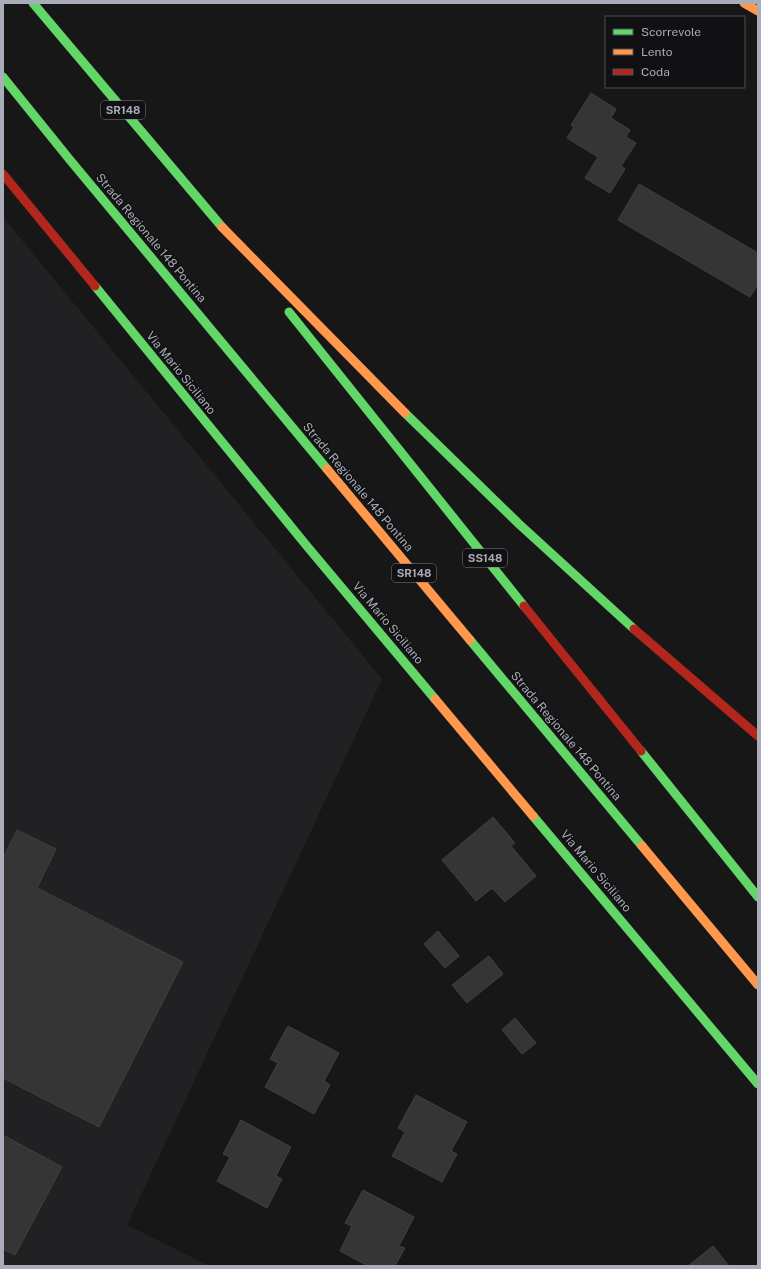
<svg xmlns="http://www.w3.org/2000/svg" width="761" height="1269" font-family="'Public Sans',sans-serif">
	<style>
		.built { fill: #212123 }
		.building { fill: #353536; stroke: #3f4043 }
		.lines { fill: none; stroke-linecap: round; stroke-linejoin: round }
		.fast { stroke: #63d668; stroke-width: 9 }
		.slow { stroke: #ff974d; stroke-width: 9 }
		.jam { stroke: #b3261e; stroke-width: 9 }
		.labels { text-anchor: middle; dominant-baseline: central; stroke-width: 3; stroke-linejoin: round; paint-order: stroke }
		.shield { fill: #111113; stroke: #7b7e86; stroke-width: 1 }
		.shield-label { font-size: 11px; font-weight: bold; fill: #a8adb8 }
		.street-label { font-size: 12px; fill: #a8adb8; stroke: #111113 }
	</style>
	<rect width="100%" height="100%" fill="#171717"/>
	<!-- built -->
	<path class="built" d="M3,217l379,462 -255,546 82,41h-206z"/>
	<!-- building -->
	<g class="building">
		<path d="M591,93l25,16 -5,9 19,12 -4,7 10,6 -15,23 4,3 -15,24 -25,-15 13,-21 -31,-19 7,-11 -3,-2z"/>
		<path d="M639,184l119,69v31l-8,13 -132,-77z"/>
		<path d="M493,817l22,26 -4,3 25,30 -31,26 -13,-14 -16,13 -34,-41z"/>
		<path d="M17,830l39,19 -19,39 146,74 -84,165 -96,-49v-220z"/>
		<path d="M438,931l21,25 -14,12 -21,-24z"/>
		<path d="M489,956l14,18 -36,29 -15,-18z"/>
		<path d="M515,1018l21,25 -14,11 -20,-24z"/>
		<path d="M288,1026l51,27 -15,28 6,4 -16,29 -49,-27 13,-24 -8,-4z"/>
		<path d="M416,1095l51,27 -16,29 6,3 -15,28 -50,-26 13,-24 -7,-4z"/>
		<path d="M241,1120l50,27 -15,29 6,3 -15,29 -50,-27 13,-24 -7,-3z"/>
		<path d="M3,1135l59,32 -47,88 -12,-6z"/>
		<path d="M363,1190l51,27 -15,29 6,2 -10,18h-27l-28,-15 12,-25 -7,-3z"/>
		<path d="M713,1246l16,20h-41z"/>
	</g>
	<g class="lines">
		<!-- fast -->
		<g class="fast">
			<path d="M33,3l189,224"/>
			<path d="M3,77l67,83 257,309"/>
			<path d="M95,286l211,259 129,154"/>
			<path d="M289,312l235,294"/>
			<path d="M405,413l114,111 115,105"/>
			<path d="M470,640l172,206"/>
			<path d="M641,751l117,146"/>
			<path d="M533,816l225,268"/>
		</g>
		<!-- slow -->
		<g class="slow">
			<path d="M744,3l14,8"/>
			<path d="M222,227l183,186"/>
			<path d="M327,469l143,171"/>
			<path d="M435,699l98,117"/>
			<path d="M642,846l116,139"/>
		</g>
		<!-- jam -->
		<g class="jam">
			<path d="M3,174l92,112"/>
			<path d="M524,606l117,145"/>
			<path d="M634,629l124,107"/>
		</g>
	</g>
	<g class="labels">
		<!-- shield labels -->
		<g class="shield">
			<rect x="101" y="101" width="44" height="18" rx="3"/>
			<rect x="463" y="549" width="44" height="18" rx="3"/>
			<rect x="392" y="564" width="44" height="18" rx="3"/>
		</g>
		<g class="shield-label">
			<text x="123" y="110">SR148</text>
			<text x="485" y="558">SS148</text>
			<text x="414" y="573">SR148</text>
		</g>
		<!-- street labels -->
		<g class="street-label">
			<text transform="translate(151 238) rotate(50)">Strada Regionale 148 Pontina</text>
			<text transform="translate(181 373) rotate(51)">Via Mario Siciliano</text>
			<text transform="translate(358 487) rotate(50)">Strada Regionale 148 Pontina</text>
			<text transform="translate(388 623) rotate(50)">Via Mario Siciliano</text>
			<text transform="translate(566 736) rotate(50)">Strada Regionale 148 Pontina</text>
			<text transform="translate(596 871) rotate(50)">Via Mario Siciliano</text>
		</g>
	</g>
	<!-- border -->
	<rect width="761" height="1269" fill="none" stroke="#a8adb8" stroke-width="8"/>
	<!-- legend -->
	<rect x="605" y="16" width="140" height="72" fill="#111113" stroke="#4d4f55"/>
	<rect x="613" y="29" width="20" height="6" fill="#63d668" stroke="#4d4f55"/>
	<text x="641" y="36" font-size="12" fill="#a8adb8">Scorrevole</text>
	<rect x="613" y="49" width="20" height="6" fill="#ff974d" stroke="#4d4f55"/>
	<text x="641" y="56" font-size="12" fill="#a8adb8">Lento</text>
	<rect x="613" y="69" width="20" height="6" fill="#b3261e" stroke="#4d4f55"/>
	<text x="641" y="76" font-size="12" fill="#a8adb8">Coda</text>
</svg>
